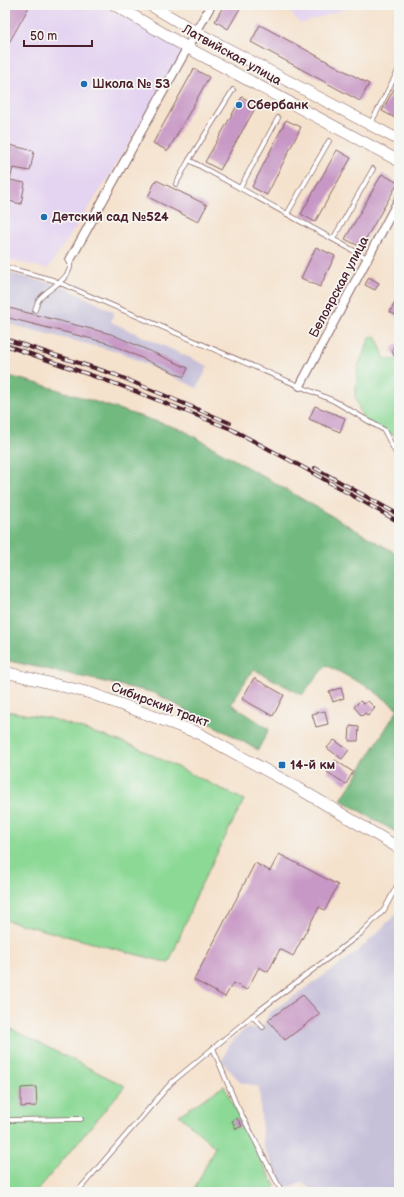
<svg xmlns="http://www.w3.org/2000/svg" width="404" height="1197" font-family="'Balsamiq Sans',sans-serif">
	<style>
		.built { fill: #e4d3f1 }
		.industrial { fill: #c6c0d9 }
		.green { fill: #8cd996; stroke: #6b7c60 }
		.forest { fill: #71b97f; stroke: #5e6c55 }
		.building { fill: #c797c5 }
		.lines { fill: none; stroke-linecap: round; stroke-linejoin: round }
		.lane-casing { stroke: #866364; stroke-width: 5.5 }
		.street-casing { stroke: #866364; stroke-width: 10 }
		.secondary-casing { stroke: #866364; stroke-width: 12 }
		.lane { stroke: #fff; stroke-width: 4 }
		.street { stroke: #fff; stroke-width: 8 }
		.secondary { stroke: #fff; stroke-width: 11 }
		.rail-casing { stroke: #4a1f2b; stroke-width: 4 }
		.rail { stroke: #f6f6f2; stroke-width: 2.5; stroke-dasharray: 8; stroke-linecap: butt }
		.poi-dot { fill: #1f6fb2; stroke: #f6f6f2; stroke-width: 1.5 }
		.labels { text-anchor: middle; dominant-baseline: central; stroke-width: 3.5; stroke-linejoin: round; paint-order: stroke }
		.street-label { font-size: 13px; fill: #4a1f2b; stroke: #f6f6f2 }
		.poi-label { font-size: 13px; font-weight: bold; fill: #4a1f2b; stroke: #f6f6f2; text-anchor: start }
	</style>
	<rect width="100%" height="100%" fill="#f6f6f2"/>
	<filter id="ink" filterUnits="userSpaceOnUse"><feTurbulence type="fractalNoise" baseFrequency=".025" numOctaves="2"/><feDisplacementMap in="SourceGraphic" scale="8" xChannelSelector="R" yChannelSelector="G"/><feConvolveMatrix kernelMatrix="1 2 1 2 8 2 1 2 1" color-interpolation-filters="sRGB"/></filter>
	<filter id="wash" filterUnits="userSpaceOnUse"><feTurbulence type="fractalNoise" baseFrequency=".012" numOctaves="4" result="noise"/><feDisplacementMap in="SourceGraphic" scale="16" xChannelSelector="R" yChannelSelector="G"/><feGaussianBlur stdDeviation="0.9" result="paint"/><feColorMatrix in="noise" values="0 0 0 0 0 0 0 0 0 0 0 0 0 0 0 0 0 1.4 0 .05"/><feComposite in="paint" operator="in"/></filter>
	<g filter="url(#wash)">
		<rect width="100%" height="100%" fill="#f5e2cd"/>
		<!-- built -->
		<g class="built">
			<path d="M5,5h97l82,45 -74,125 -62,94 -43,-10z"/>
			<path d="M288,5h69l-57,19 -10,-13z"/>
		</g>
		<!-- industrial -->
		<g class="industrial">
			<path d="M5,272l57,14 52,26 -3,10 97,44 -11,22 -75,-35 -117,-30z"/>
			<path d="M395,915l4,2v275h-83l-14,-9 -18,5 -21,-42 -4,-59 -19,-5 -18,-21 7,-16 16,-16 18,-2 6,-14 76,-52 22,-18z"/>
		</g>
		<!-- green -->
		<g class="green">
			<path d="M376,336l9,23 14,1v77l-34,-12 -10,-29 3,-29 12,-30z"/>
			<path d="M5,711l44,7 85,28 110,54 -45,89 -30,74 -164,-43z"/>
			<path d="M5,1026l120,60 -89,106h-31z"/>
			<path d="M224,1086l32,65 19,35 -3,6h-79l22,-45 -36,-32z"/>
		</g>
		<!-- forest -->
		<path class="forest" d="M5,375l38,10 140,45 216,125v279l-58,-34 57,-91 -28,-21 -44,-23 -24,30 -49,-26 -22,35 38,25 -11,21 -103,-57 -150,-33z"/>
		<g id="blocks">
			<!-- building -->
			<g class="building">
				<path d="M8,5h22l-25,45v-39z"/>
				<path d="M224,5h18l-14,24 -13,-8z"/>
				<path d="M260,25l109,59 -9,17 -109,-59z"/>
				<path d="M194,69l15,8 -41,74 -15,-8z"/>
				<path d="M399,80v40l-17,-9z"/>
				<path d="M242,97l15,8 -37,65 -15,-8z"/>
				<path d="M286,120l15,7 -34,68 -15,-8z"/>
				<path d="M5,144l29,7 -4,20 -17,-3 -3,12 15,3 -4,21 -16,-4z"/>
				<path d="M337,150l14,8 -36,64 -14,-8z"/>
				<path d="M382,174l16,9 -37,64 -16,-8z"/>
				<path d="M156,180l51,25 -9,17 -50,-25z"/>
				<path d="M316,247l19,9 -15,31 -19,-9z"/>
				<path d="M369,277l10,6 -4,7 -10,-5z"/>
				<path d="M399,295v22l-9,-5z"/>
				<path d="M5,307l106,27 77,34 -4,9 -76,-34 -103,-26z"/>
				<path d="M399,344v14l-5,-2 -2,-6 2,-4z"/>
				<path d="M315,406l30,12 -5,14 -31,-13z"/>
				<path d="M254,678l30,17 -11,21 -31,-17z"/>
				<path d="M341,688l3,10 -11,4 -4,-11z"/>
				<path d="M360,701l4,3 4,-3 7,7 -7,8 -3,-3 -3,3 -8,-9z"/>
				<path d="M325,711l3,13 -12,3 -4,-13z"/>
				<path d="M350,726l9,1 -1,14h-9z"/>
				<path d="M334,740l15,10 -7,9 -15,-11z"/>
				<path d="M335,760l18,12 -7,12 -19,-12z"/>
				<path d="M279,854l59,31 -13,25 -6,-3 -26,49 -13,-7 -12,23 -9,-5 -12,23 -14,-7 -8,14 -31,-17 61,-117 15,8z"/>
				<path d="M303,995l17,19 -35,26 -17,-20z"/>
				<path d="M36,1087l1,19 -16,1v-19z"/>
				<path d="M237,1118l5,8 -6,3 -4,-8z"/>
			</g>
		</g>
	</g>
	<g filter="url(#ink)">
		<use href="#blocks" fill-opacity="0" stroke="#866364" stroke-width="1"/>
		<g class="lines">
			<!-- lane casing -->
			<g class="lane-casing">
				<g id="lane">
					<path d="M371,123l28,-54"/>
					<path d="M189,160l44,-70"/>
					<path d="M176,184l13,-24 178,98"/>
					<path d="M240,188l38,-70"/>
					<path d="M287,214l42,-73"/>
					<path d="M333,239l40,-70"/>
					<path d="M5,267l48,13 281,121 50,29 15,29"/>
					<path d="M35,310c1,-3 2,-6 3,-9 9,-14 36,-21 32,-41"/>
					<path d="M252,1016l11,11"/>
					<path d="M213,1048l23,56 46,88"/>
					<path d="M5,1120l76,-1"/>
					<path d="M77,1192l94,-109 81,-67 108,-82 24,-24 15,-28"/>
				</g>
			</g>
			<!-- street casing -->
			<g class="street-casing">
				<g id="street">
					<path d="M70,260l141,-255"/>
					<path d="M300,386l99,-187"/>
				</g>
			</g>
			<!-- secondary casing -->
			<g class="secondary-casing">
				<g id="secondary">
					<path d="M115,5l73,43 211,113"/>
					<path d="M150,5l46,27 203,108"/>
					<path d="M5,672l85,21 108,40 95,52 106,63"/>
				</g>
			</g>
			<!-- lane -->
			<use href="#lane" class="lane"/>
			<!-- street -->
			<use href="#street" class="street"/>
			<!-- secondary -->
			<use href="#secondary" class="secondary"/>
			<!-- rail casing -->
			<g class="rail-casing">
				<g id="rail">
					<path d="M5,339l111,36 114,48"/>
					<path d="M5,345l114,40 112,44 75,40 93,53"/>
					<path d="M315,468l84,47"/>
				</g>
			</g>
			<!-- rail -->
			<use href="#rail" class="rail"/>
		</g>
	</g>
	<!-- markers -->
	<g class="poi-dot">
		<circle cx="84" cy="84" r="4"/>
		<circle cx="239" cy="105" r="4"/>
		<circle cx="44" cy="217" r="4"/>
		<rect x="278" y="761" width="8" height="8" rx="2"/>
	</g>
	<g class="labels">
		<!-- street labels -->
		<g class="street-label">
			<text transform="translate(232 55) rotate(29)">Латвийская улица</text>
			<text transform="translate(339 287) rotate(-62)">Белоярская улица</text>
			<text transform="translate(160 705) rotate(21)">Сибирский тракт</text>
		</g>
		<!-- poi labels -->
		<g class="poi-label">
			<text x="92" y="84">Школа № 53</text>
			<text x="247" y="105">Сбербанк</text>
			<text x="52" y="217">Детский сад №524</text>
			<text x="290" y="765">14-й км</text>
		</g>
	</g>
	<!-- margin -->
	<rect width="404" height="1197" fill="none" stroke="#f6f6f2" stroke-width="20"/>
	<!-- scale -->
	<path d="M24 40v6h68v-6" fill="none" stroke="#4a1f2b" stroke-width="2"/>
	<text x="30" y="40" font-size="12" fill="#4a1f2b" stroke="#f6f6f2" stroke-width="3" paint-order="stroke">50 m</text>
</svg>
